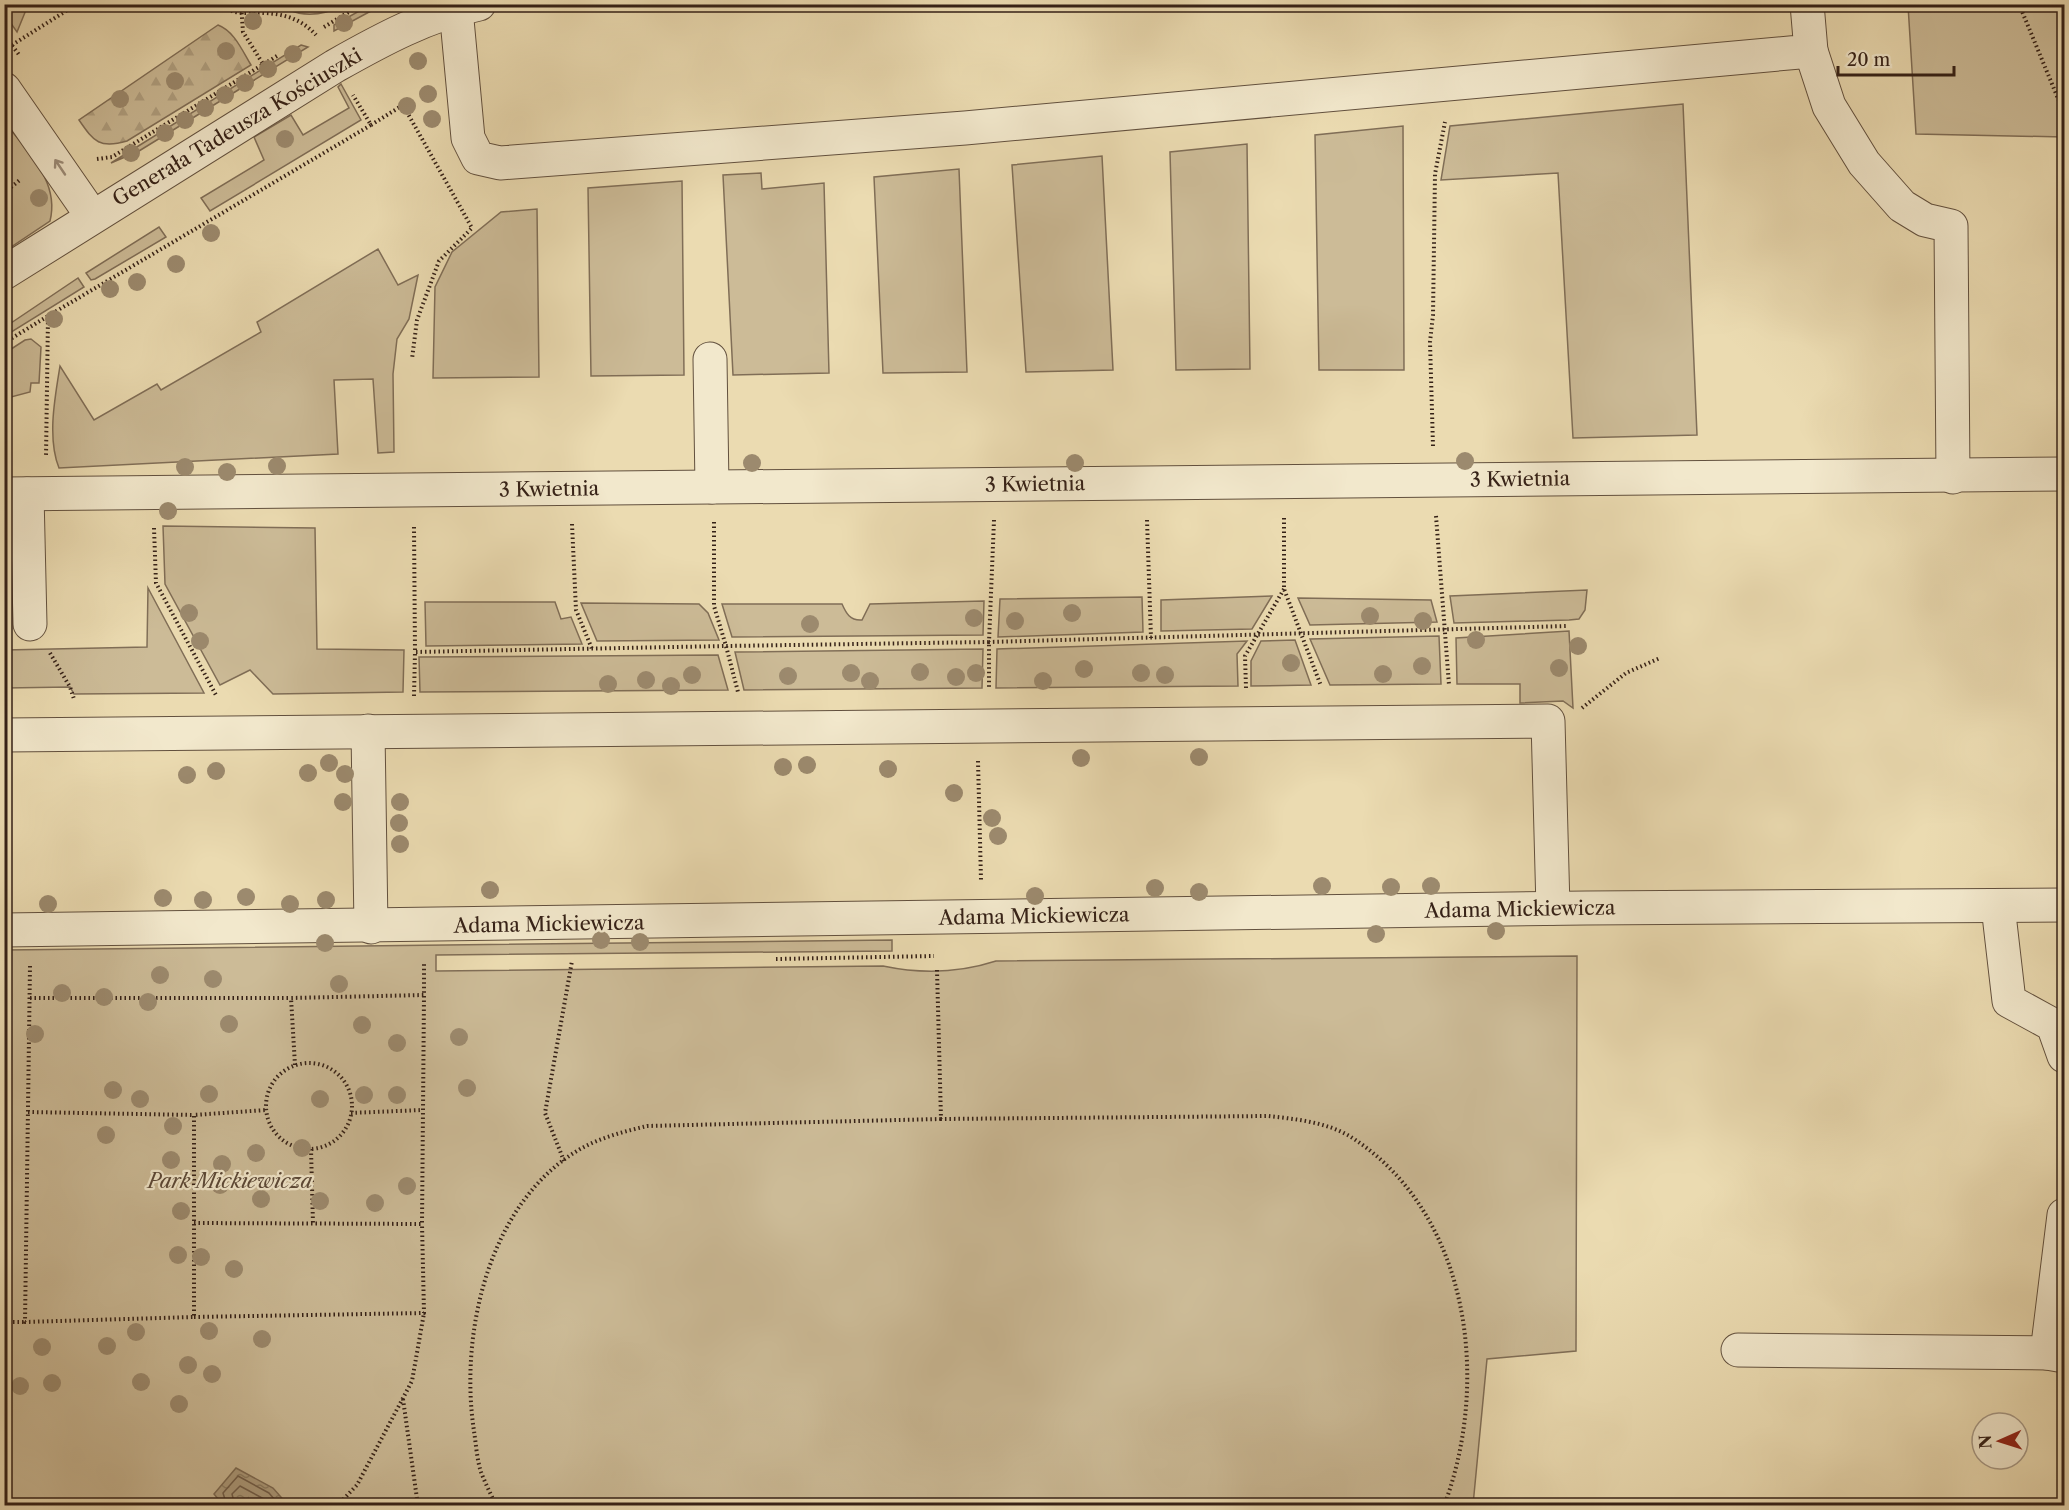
<svg xmlns="http://www.w3.org/2000/svg" width="2069" height="1510" font-family="'Libre Caslon Text',serif">
	<style>
		.green { fill: #ccbb97; stroke: #806e57; stroke-width: 1.5 }
		.forest { fill: url(#forest-firs); stroke: #806e57; stroke-width: 1.5 }
		.water { fill: url(#water-ripples); stroke: #7d6b54; stroke-width: 1.5 }
		.lines { fill: none; stroke-linecap: round; stroke-linejoin: round }
		.shore { stroke: #715e4a; stroke-width: 1.5 }
		.minor-casing { stroke: #62503e; stroke-width: 35 }
		.path { stroke: #352117; stroke-width: 4; stroke-dasharray: 1.5 3; stroke-linecap: butt }
		.minor { stroke: #f2e8cc; stroke-width: 33 }
		.tree { fill: #9c8a6e }
		.oneway { stroke: #9d8e7b }
		.labels { text-anchor: middle; dominant-baseline: central; stroke-width: 4.5; stroke-linejoin: round; paint-order: stroke }
		.street-label { font-size: 20px; fill: #352117; stroke: #f2e8cc }
		.park-label { font-size: 20px; font-style: italic; fill: #5b4837; stroke: #f2e8cc }
	</style>
	<defs>
		<pattern id="forest-firs" width="22" height="20" patternUnits="userSpaceOnUse" patternTransform="scale(1.5)"><rect width="22" height="20" fill="#ccbb97"/><path d="M5 1l3.5 6h-7zM16 11l3.5 6h-7z" fill="#b0a081"/></pattern>
		<pattern id="water-ripples" width="26" height="14" patternUnits="userSpaceOnUse" patternTransform="scale(1.5)"><rect width="26" height="14" fill="#ad9c7d"/><path d="M2 4q2-2 4 0t4 0M15 11q2-2 4 0t4 0" fill="none" stroke="#8e7f65"/></pattern>
	</defs>
	<rect width="100%" height="100%" fill="#ebdbb1"/>
	<filter id="stains"><feTurbulence type="fractalNoise" baseFrequency=".00333" numOctaves="4"/><feColorMatrix values="0 0 0 0 .2 0 0 0 0 .09 0 0 0 0 .02 0 0 0 .5 -.17"/></filter>
	<radialGradient id="worn" r=".72"><stop offset=".6" stop-color="#630" stop-opacity="0"/><stop offset="1" stop-color="#630" stop-opacity=".3"/></radialGradient>
	<!-- green -->
	<g class="green">
		<path d="M4,5h24l-11,27 -12,-17z"/>
		<path d="M370,5h12l-48,26v-6z"/>
		<path d="M1908,5h156v132l-148,-3z"/>
		<path d="M301,45l7,2 -169,104 -28,12z"/>
		<path d="M341,84l20,36 -151,91 -9,-13 63,-38 -10,-23 37,-22 12,20 46,-27 -11,-21z"/>
		<path d="M1683,104l14,331 -124,3 -15,-265 -117,7 9,-54z"/>
		<path d="M4,121c23,31 56,60 46,100l-45,30z"/>
		<path d="M1403,126l1,244h-85l-4,-235z"/>
		<path d="M1247,144l3,225 -74,1 -6,-218z"/>
		<path d="M1102,156l11,214 -87,2 -14,-207z"/>
		<path d="M959,169l8,203 -84,1 -9,-196z"/>
		<path d="M761,173l1,16 62,-6 5,190 -96,2 -10,-200z"/>
		<path d="M682,181l2,194 -93,1 -3,-188z"/>
		<path d="M537,209l2,168 -106,1 2,-91 17,-35 49,-40z"/>
		<path d="M159,227l7,10 -71,42 -4,1 -5,-7z"/>
		<path d="M378,249l20,36 20,-10 -9,44 -12,20 -4,35 1,78 -16,1 -5,-74 -39,1 4,74 -279,14c-12,-30 -4,-71 1,-102l34,54 63,-36 4,6 100,-58 -4,-10z"/>
		<path d="M78,278l6,9 -79,49v-16l3,5z"/>
		<path d="M31,339l10,8 -2,36h-8l-1,9 -23,6 -2,58v-86l4,-3 -4,-7v-7l20,-13z"/>
		<path d="M163,526l152,2 2,121 87,1 -1,42 -130,2 -23,-24 -30,15 -55,-101z"/>
		<path d="M148,588l56,105 -130,1 -4,-7 -65,1v-38l142,-3z"/>
		<path d="M1587,590l-2,20 -6,9 -10,1 -115,3 -4,-27z"/>
		<path d="M1272,596l-20,33 -91,2v-31z"/>
		<path d="M1142,597l1,35 -145,5 2,-38z"/>
		<path d="M1298,598l133,2 6,22 -127,3z"/>
		<path d="M984,601l-1,34 -251,2 -10,-33h120c4,9 8,17 20,16l8,-16z"/>
		<path d="M425,602h130l6,17 10,-2 11,27 -156,2z"/>
		<path d="M581,603l118,1 9,9 11,27 -122,1z"/>
		<path d="M1569,631l4,77 -10,-7 -43,2v-19h-63l-1,-46z"/>
		<path d="M1439,636l2,48 -111,1 -20,-46z"/>
		<path d="M1295,640l16,45 -60,1v-25l10,-20z"/>
		<path d="M1247,641l-10,13 1,32 -242,2 1,-39z"/>
		<path d="M983,649l-1,39 -238,2 -9,-38z"/>
		<path d="M718,655l10,35 -308,2 -1,-35z"/>
		<path d="M892,940v11l-456,4v16l447,-5c38,8 76,7 113,-5l581,-5 -1,395 -89,8 -14,146h-1468l-1,-555z"/>
	</g>
	<!-- forest -->
	<g class="forest">
		<path d="M288,5v-1l56,1c-18,9 -36,13 -55,5z"/>
		<path d="M218,25c16,6 24,25 33,40l-124,76c-27,8 -33,1 -48,-21z"/>
	</g>
	<!-- water -->
	<path class="water" d="M236,1468l37,20 15,17h-65l-9,-11z"/>
	<g class="lines">
		<!-- shore -->
		<g class="shore">
			<path d="M227,1506l-4,-13 15,-17 31,17 11,13"/>
			<path d="M235,1506l-3,-12 8,-8 24,13 6,7"/>
		</g>
		<!-- minor casing -->
		<g class="minor-casing">
			<g id="minor">
				<path d="M456,9l12,129 10,20 22,5 465,-35 846,-77 -4,-47"/>
				<path d="M1811,51l18,55 35,57 38,43 23,14 26,6 2,251"/>
				<path d="M4,89l88,127"/>
				<path d="M4,273l331,-207c46,-26 92,-51 144,-62"/>
				<path d="M710,359l2,128"/>
				<path d="M4,494l2060,-20"/>
				<path d="M27,494l3,130"/>
				<path d="M368,731l3,196"/>
				<path d="M4,735l1544,-14 5,187"/>
				<path d="M1998,906l11,95 44,24 11,31"/>
				<path d="M4,930l1582,-22 478,-3"/>
				<path d="M2064,1215l-17,138 17,3"/>
				<path d="M1738,1350l309,3"/>
			</g>
		</g>
		<!-- path -->
		<g class="path">
			<path d="M151,4c22,7 43,0 65,3 9,1 18,6 27,6 28,-1 53,0 73,22"/>
			<path d="M241,4l2,28 20,32"/>
			<path d="M2019,4l45,109"/>
			<path d="M324,27l38,-23"/>
			<path d="M4,35l16,21"/>
			<path d="M12,45l65,-41"/>
			<path d="M371,125l32,-20 69,123 -33,33 -22,59 -5,39"/>
			<path d="M97,159l15,-2 165,-101"/>
			<path d="M4,193l17,-14"/>
			<path d="M48,316l323,-191 -18,-30"/>
			<path d="M4,343l44,-27 -2,141"/>
			<path d="M1433,446l-3,-104 3,-27 2,-141 10,-52"/>
			<path d="M1436,516l13,169"/>
			<path d="M1284,518v71l37,97"/>
			<path d="M994,520l-5,122 577,-16"/>
			<path d="M1147,520l4,118"/>
			<path d="M714,522v84l12,40 263,-4v47"/>
			<path d="M572,524l4,86 16,39"/>
			<path d="M414,527l1,125 311,-6 12,46"/>
			<path d="M154,528l2,55 61,114"/>
			<path d="M50,653l20,34 4,12"/>
			<path d="M1246,688l-1,-32 39,-67"/>
			<path d="M414,696l1,-44"/>
			<path d="M1582,708l44,-35 34,-15"/>
			<path d="M978,761l3,119"/>
			<path d="M776,959l158,-3"/>
			<path d="M30,966l-5,356 169,-5v-202l72,-5"/>
			<path d="M937,970l4,149 327,-3c27,3 59,6 83,21 119,76 140,244 93,369"/>
			<path d="M30,998h261"/>
			<circle cx="309" cy="1106" r="43"/>
			<path d="M295,1065l-4,-67 133,-3v-32"/>
			<path d="M28,1112l166,3"/>
			<path d="M351,1113l71,-3"/>
			<path d="M311,1149l2,75"/>
			<path d="M564,1161l-19,-48 27,-152"/>
			<path d="M194,1223l228,1 2,-229"/>
			<path d="M194,1317l230,-4 -2,-89"/>
			<path d="M4,1322h21"/>
			<path d="M403,1399l15,107"/>
			<path d="M337,1506l20,-21 55,-104 12,-68"/>
			<path d="M496,1506c-5,-12 -11,-23 -15,-34 -4,-12 -5,-28 -7,-41 -15,-98 15,-231 108,-283 20,-11 44,-17 65,-22l294,-7"/>
			<path d="M2057,1506l7,-11"/>
		</g>
		<!-- minor -->
		<use href="#minor" class="minor"/>
	</g>
	<!-- trees -->
	<g class="tree">
		<circle cx="253" cy="21" r="9"/>
		<circle cx="344" cy="23" r="9"/>
		<circle cx="226" cy="51" r="9"/>
		<circle cx="293" cy="54" r="9"/>
		<circle cx="418" cy="61" r="9"/>
		<circle cx="268" cy="69" r="9"/>
		<circle cx="175" cy="81" r="9"/>
		<circle cx="245" cy="83" r="9"/>
		<circle cx="428" cy="94" r="9"/>
		<circle cx="225" cy="95" r="9"/>
		<circle cx="120" cy="99" r="9"/>
		<circle cx="407" cy="106" r="9"/>
		<circle cx="205" cy="108" r="9"/>
		<circle cx="432" cy="119" r="9"/>
		<circle cx="185" cy="120" r="9"/>
		<circle cx="165" cy="133" r="9"/>
		<circle cx="285" cy="139" r="9"/>
		<circle cx="131" cy="153" r="9"/>
		<circle cx="39" cy="198" r="9"/>
		<circle cx="211" cy="233" r="9"/>
		<circle cx="176" cy="264" r="9"/>
		<circle cx="137" cy="282" r="9"/>
		<circle cx="110" cy="289" r="9"/>
		<circle cx="54" cy="319" r="9"/>
		<circle cx="1465" cy="461" r="9"/>
		<circle cx="752" cy="463" r="9"/>
		<circle cx="1075" cy="463" r="9"/>
		<circle cx="277" cy="466" r="9"/>
		<circle cx="185" cy="467" r="9"/>
		<circle cx="227" cy="472" r="9"/>
		<circle cx="168" cy="511" r="9"/>
		<circle cx="189" cy="613" r="9"/>
		<circle cx="1072" cy="613" r="9"/>
		<circle cx="1370" cy="616" r="9"/>
		<circle cx="974" cy="618" r="9"/>
		<circle cx="1015" cy="621" r="9"/>
		<circle cx="1423" cy="621" r="9"/>
		<circle cx="810" cy="624" r="9"/>
		<circle cx="1476" cy="640" r="9"/>
		<circle cx="200" cy="641" r="9"/>
		<circle cx="1578" cy="646" r="9"/>
		<circle cx="1291" cy="663" r="9"/>
		<circle cx="1422" cy="666" r="9"/>
		<circle cx="1559" cy="668" r="9"/>
		<circle cx="1084" cy="669" r="9"/>
		<circle cx="920" cy="672" r="9"/>
		<circle cx="851" cy="673" r="9"/>
		<circle cx="976" cy="673" r="9"/>
		<circle cx="1141" cy="673" r="9"/>
		<circle cx="1383" cy="674" r="9"/>
		<circle cx="692" cy="675" r="9"/>
		<circle cx="1165" cy="675" r="9"/>
		<circle cx="788" cy="676" r="9"/>
		<circle cx="956" cy="677" r="9"/>
		<circle cx="646" cy="680" r="9"/>
		<circle cx="870" cy="681" r="9"/>
		<circle cx="1043" cy="681" r="9"/>
		<circle cx="608" cy="684" r="9"/>
		<circle cx="671" cy="686" r="9"/>
		<circle cx="1199" cy="757" r="9"/>
		<circle cx="1081" cy="758" r="9"/>
		<circle cx="329" cy="763" r="9"/>
		<circle cx="807" cy="765" r="9"/>
		<circle cx="783" cy="767" r="9"/>
		<circle cx="888" cy="769" r="9"/>
		<circle cx="216" cy="771" r="9"/>
		<circle cx="308" cy="773" r="9"/>
		<circle cx="345" cy="774" r="9"/>
		<circle cx="187" cy="775" r="9"/>
		<circle cx="954" cy="793" r="9"/>
		<circle cx="343" cy="802" r="9"/>
		<circle cx="400" cy="802" r="9"/>
		<circle cx="992" cy="818" r="9"/>
		<circle cx="399" cy="823" r="9"/>
		<circle cx="998" cy="836" r="9"/>
		<circle cx="400" cy="844" r="9"/>
		<circle cx="1322" cy="886" r="9"/>
		<circle cx="1431" cy="886" r="9"/>
		<circle cx="1391" cy="887" r="9"/>
		<circle cx="1155" cy="888" r="9"/>
		<circle cx="490" cy="890" r="9"/>
		<circle cx="1199" cy="892" r="9"/>
		<circle cx="1035" cy="896" r="9"/>
		<circle cx="246" cy="897" r="9"/>
		<circle cx="163" cy="898" r="9"/>
		<circle cx="203" cy="900" r="9"/>
		<circle cx="326" cy="900" r="9"/>
		<circle cx="48" cy="904" r="9"/>
		<circle cx="290" cy="904" r="9"/>
		<circle cx="1496" cy="931" r="9"/>
		<circle cx="1376" cy="934" r="9"/>
		<circle cx="601" cy="940" r="9"/>
		<circle cx="640" cy="942" r="9"/>
		<circle cx="325" cy="943" r="9"/>
		<circle cx="160" cy="975" r="9"/>
		<circle cx="213" cy="979" r="9"/>
		<circle cx="339" cy="984" r="9"/>
		<circle cx="62" cy="993" r="9"/>
		<circle cx="104" cy="997" r="9"/>
		<circle cx="148" cy="1002" r="9"/>
		<circle cx="229" cy="1024" r="9"/>
		<circle cx="362" cy="1025" r="9"/>
		<circle cx="35" cy="1034" r="9"/>
		<circle cx="459" cy="1037" r="9"/>
		<circle cx="397" cy="1043" r="9"/>
		<circle cx="467" cy="1088" r="9"/>
		<circle cx="113" cy="1090" r="9"/>
		<circle cx="209" cy="1094" r="9"/>
		<circle cx="364" cy="1095" r="9"/>
		<circle cx="397" cy="1095" r="9"/>
		<circle cx="140" cy="1099" r="9"/>
		<circle cx="320" cy="1099" r="9"/>
		<circle cx="173" cy="1126" r="9"/>
		<circle cx="106" cy="1135" r="9"/>
		<circle cx="302" cy="1148" r="9"/>
		<circle cx="256" cy="1153" r="9"/>
		<circle cx="171" cy="1160" r="9"/>
		<circle cx="222" cy="1164" r="9"/>
		<circle cx="220" cy="1185" r="9"/>
		<circle cx="407" cy="1186" r="9"/>
		<circle cx="261" cy="1199" r="9"/>
		<circle cx="320" cy="1201" r="9"/>
		<circle cx="375" cy="1203" r="9"/>
		<circle cx="181" cy="1211" r="9"/>
		<circle cx="178" cy="1255" r="9"/>
		<circle cx="201" cy="1257" r="9"/>
		<circle cx="234" cy="1269" r="9"/>
		<circle cx="209" cy="1331" r="9"/>
		<circle cx="136" cy="1332" r="9"/>
		<circle cx="262" cy="1339" r="9"/>
		<circle cx="107" cy="1346" r="9"/>
		<circle cx="42" cy="1347" r="9"/>
		<circle cx="188" cy="1365" r="9"/>
		<circle cx="212" cy="1374" r="9"/>
		<circle cx="141" cy="1382" r="9"/>
		<circle cx="52" cy="1383" r="9"/>
		<circle cx="20" cy="1386" r="9"/>
		<circle cx="179" cy="1404" r="9"/>
	</g>
	<!-- one-way arrows -->
	<defs><path id="oneway-shaft" d="M-6 0H5M1.5-3L5.5 0L1.5 3" fill="none" stroke-width="1.6" stroke-linecap="round" stroke-linejoin="round" transform="scale(1.5)"/></defs>
	<use class="oneway" href="#oneway-shaft" transform="translate(60 167) rotate(-124)"/>
	<g class="labels">
		<!-- street labels -->
		<g class="street-label">
			<text transform="translate(237 127) rotate(-31)">Generała Tadeusza Kościuszki</text>
			<text transform="translate(1520 479) rotate(-1)">3 Kwietnia</text>
			<text transform="translate(1035 484) rotate(-1)">3 Kwietnia</text>
			<text transform="translate(549 489) rotate(-1)">3 Kwietnia</text>
			<text transform="translate(1520 909) rotate(-1)">Adama Mickiewicza</text>
			<text transform="translate(1034 916) rotate(-1)">Adama Mickiewicza</text>
			<text transform="translate(549 924) rotate(-1)">Adama Mickiewicza</text>
		</g>
		<!-- park labels -->
		<g class="park-label">
			<text x="230" y="1181">Park Mickiewicza</text>
		</g>
	</g>
	<!-- margin -->
	<rect width="2069" height="1510" fill="none" stroke="#ebdbb1" stroke-width="24"/>
	<rect x="6" y="6" width="2057" height="1498" fill="none" stroke="#352117" stroke-width="3"/>
	<rect x="12" y="12" width="2045" height="1486" fill="none" stroke="#352117" stroke-width="1.5"/>
	<!-- north arrow -->
	<g transform="translate(2000 1441) rotate(267)"><circle r="28" fill="#f2e8cc" stroke="#a69884" stroke-width="1.5"/>
	<path d="M0-4.5L10 22L0 15L-10 22Z" fill="#8f2418"/>
	<text y="-9" font-size="16" font-weight="bold" text-anchor="middle" fill="#352117">N</text>
	</g>
	<!-- scale -->
	<path d="M1838 66v9h116v-9" fill="none" stroke="#352117" stroke-width="3"/>
	<text x="1847" y="66" font-size="18" fill="#352117" stroke="#f2e8cc" stroke-width="4.5" paint-order="stroke">20 m</text>
	<rect width="100%" height="100%" filter="url(#stains)"/>
	<rect width="100%" height="100%" fill="url(#worn)"/>
</svg>
